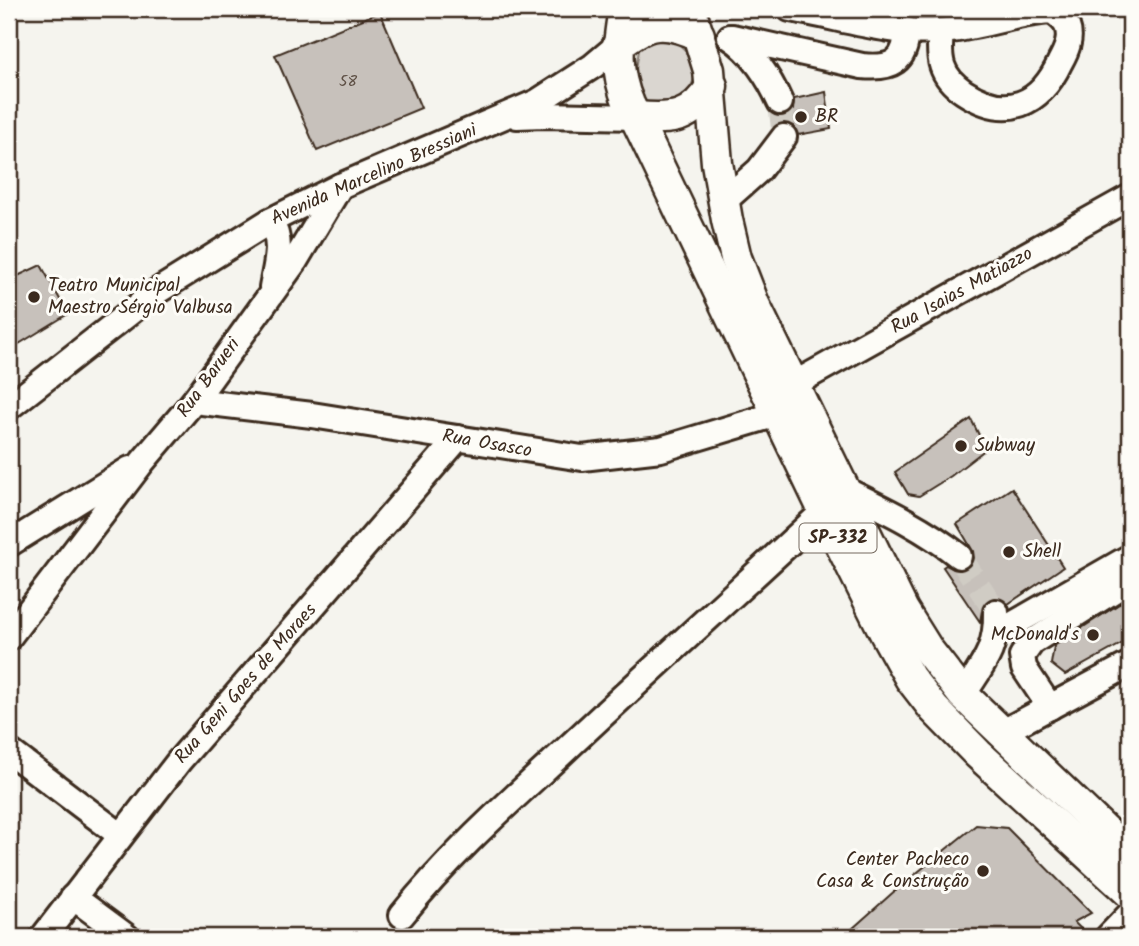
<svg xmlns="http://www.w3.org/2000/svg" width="1139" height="946" font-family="Kalam,sans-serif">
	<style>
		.green { fill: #dad6d0; stroke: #8a8077; stroke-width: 2 }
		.building { fill: #c7c1bb; stroke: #3b2a1e; stroke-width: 2 }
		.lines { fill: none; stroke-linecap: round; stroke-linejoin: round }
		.minor-tunnel { stroke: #d0ccc4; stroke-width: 24; stroke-dasharray: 24 12; stroke-linecap: butt }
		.minor-casing { stroke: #3b2a1e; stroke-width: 30 }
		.major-casing { stroke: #3b2a1e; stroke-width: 35 }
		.minor { stroke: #fdfcf7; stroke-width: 24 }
		.major { stroke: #fdfcf7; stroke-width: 30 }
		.poi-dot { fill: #3b2a1e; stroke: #fdfcf7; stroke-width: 2.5 }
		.labels { text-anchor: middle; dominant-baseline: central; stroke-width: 6; stroke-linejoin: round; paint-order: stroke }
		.number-label { font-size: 16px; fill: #5e5045 }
		.shield { fill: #fdfcf7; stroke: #75695f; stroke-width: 2 }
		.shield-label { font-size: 18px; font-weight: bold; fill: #3b2a1e }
		.poi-label { font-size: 19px; fill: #3b2a1e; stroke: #fdfcf7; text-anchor: start }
		.street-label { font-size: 19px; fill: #3b2a1e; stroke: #fdfcf7 }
	</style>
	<rect width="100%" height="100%" fill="#f5f4ee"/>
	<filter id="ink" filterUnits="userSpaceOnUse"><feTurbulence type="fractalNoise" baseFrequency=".0143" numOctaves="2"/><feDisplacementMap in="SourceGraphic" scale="14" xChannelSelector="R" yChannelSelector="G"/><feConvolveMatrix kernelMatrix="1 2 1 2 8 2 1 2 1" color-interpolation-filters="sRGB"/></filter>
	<g filter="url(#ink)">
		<!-- green -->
		<path class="green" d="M672,38l13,12 10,27 -11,26 -21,9 -21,-11 -7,-25 4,-26 16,-11z"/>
		<!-- building -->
		<g class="building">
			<path d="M380,12l41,96 -104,43 -42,-96z"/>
			<path d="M826,92l5,37 -33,6 -5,-9 -6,-4 -13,5 -2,-12 7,2 8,-2 6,-5 1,-11z"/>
			<path d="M41,265l27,49 -59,36v-70z"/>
			<path d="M971,419l15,30 -35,27 -32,20 -11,-2 -13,-22z"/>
			<path d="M1012,488l51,79 -55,37 -11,-7 -9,2 -5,6 -3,17 -37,-55 3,-2 12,6 12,-6 4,-7 -1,-7 -16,-27z"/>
			<path d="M1130,597v42l-65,36 -14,-11 3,-18z"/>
			<path d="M976,825l31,3 84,85 -17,9 15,15h-246l55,-49z"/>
		</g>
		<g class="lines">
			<!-- minor-tunnel -->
			<g class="minor-tunnel">
				<path d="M780,102l4,35"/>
				<path d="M959,556l37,56"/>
			</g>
			<!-- minor casing -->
			<g class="minor-casing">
				<g id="minor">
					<path d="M790,9c49,8 100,26 150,22 38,-2 74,-18 112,-20 6,4 12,8 15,15 5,13 -1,25 -7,36 -20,43 -53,58 -96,30 -24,-16 -26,-33 -23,-61"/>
					<path d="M730,37c22,14 40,42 50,65"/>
					<path d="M732,37l130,29c30,3 44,-4 45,-36"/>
					<path d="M517,116l26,-1 94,2"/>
					<path d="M724,201l35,-31 25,-33"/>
					<path d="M270,221c14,21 6,43 2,66"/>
					<path d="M794,384l336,-187"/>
					<path d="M194,401l118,14 270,43 79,-9 116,-35"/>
					<path d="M9,407l147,-115 114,-71 70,-35 197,-84 56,-36 25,-21"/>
					<path d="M843,489c41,20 81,39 116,67"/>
					<path d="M9,544l121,-75"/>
					<path d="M996,634l134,-77"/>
					<path d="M9,637l134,-176 51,-60 101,-140 45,-75"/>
					<path d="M963,695c20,-31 34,-45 33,-83"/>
					<path d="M1050,707l-26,-39 -2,-12 10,-14 98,-62"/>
					<path d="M1001,733l129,-69"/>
					<path d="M9,751l111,84"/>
					<path d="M73,897l54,40"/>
					<path d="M402,915c46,-58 102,-108 157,-159 87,-82 177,-163 265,-245"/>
					<path d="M43,937l136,-176 279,-323"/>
					<path d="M1108,937l22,-23"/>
				</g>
			</g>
			<!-- major casing -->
			<g class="major-casing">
				<g id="major">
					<path d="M624,9c-6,36 -10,60 5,95l195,407 62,124 24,43 24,31 44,45 152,139"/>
					<path d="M690,9l19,61 8,93 10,57 9,38 18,46 149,306 25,40 35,45 167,160"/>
					<path d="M618,45c29,-24 46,-26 81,-10"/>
					<path d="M637,117c37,3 53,2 75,-31"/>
				</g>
			</g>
			<!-- minor -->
			<use href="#minor" class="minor"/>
			<!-- major -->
			<use href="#major" class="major"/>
		</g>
	</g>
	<!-- markers -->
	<g class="poi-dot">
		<circle cx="801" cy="117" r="7"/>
		<circle cx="34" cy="297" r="7"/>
		<circle cx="961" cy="446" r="7"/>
		<circle cx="1009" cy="552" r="7"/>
		<circle cx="1093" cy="635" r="7"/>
		<circle cx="983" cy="871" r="7"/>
	</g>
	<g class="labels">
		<!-- number labels -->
		<g class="number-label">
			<text x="348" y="81">58</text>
		</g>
		<!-- shield labels -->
		<rect class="shield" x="799.5" y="523.5" width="77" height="29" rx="5"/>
		<g class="shield-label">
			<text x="838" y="538">SP-332</text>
		</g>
		<!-- poi labels -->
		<g class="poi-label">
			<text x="815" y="117">BR</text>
			<text x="48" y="286">Teatro Municipal<tspan x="48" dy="22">Maestro Sérgio Valbusa</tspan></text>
			<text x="975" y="446">Subway</text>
			<text x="1023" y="552">Shell</text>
			<text x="1079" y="635" text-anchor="end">McDonald's</text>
			<text x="969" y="860" text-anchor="end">Center Pacheco<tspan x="969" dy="22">Casa &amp; Construção</tspan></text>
		</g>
		<!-- street labels -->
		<g class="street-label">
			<text transform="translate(374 175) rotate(-24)">Avenida Marcelino Bressiani</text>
			<text transform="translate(962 291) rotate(-29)">Rua Isaias Matiazzo</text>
			<text transform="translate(209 378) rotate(-54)">Rua Barueri</text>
			<text transform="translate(487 444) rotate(10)">Rua Osasco</text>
			<text transform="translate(246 684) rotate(-49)">Rua Geni Goes de Moraes</text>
		</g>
	</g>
	<!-- margin -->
	<rect width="1139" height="946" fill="none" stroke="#fdfcf7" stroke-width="35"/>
	<rect x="18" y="18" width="1104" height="911" fill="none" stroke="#3b2a1e" stroke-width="2.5" filter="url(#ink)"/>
</svg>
